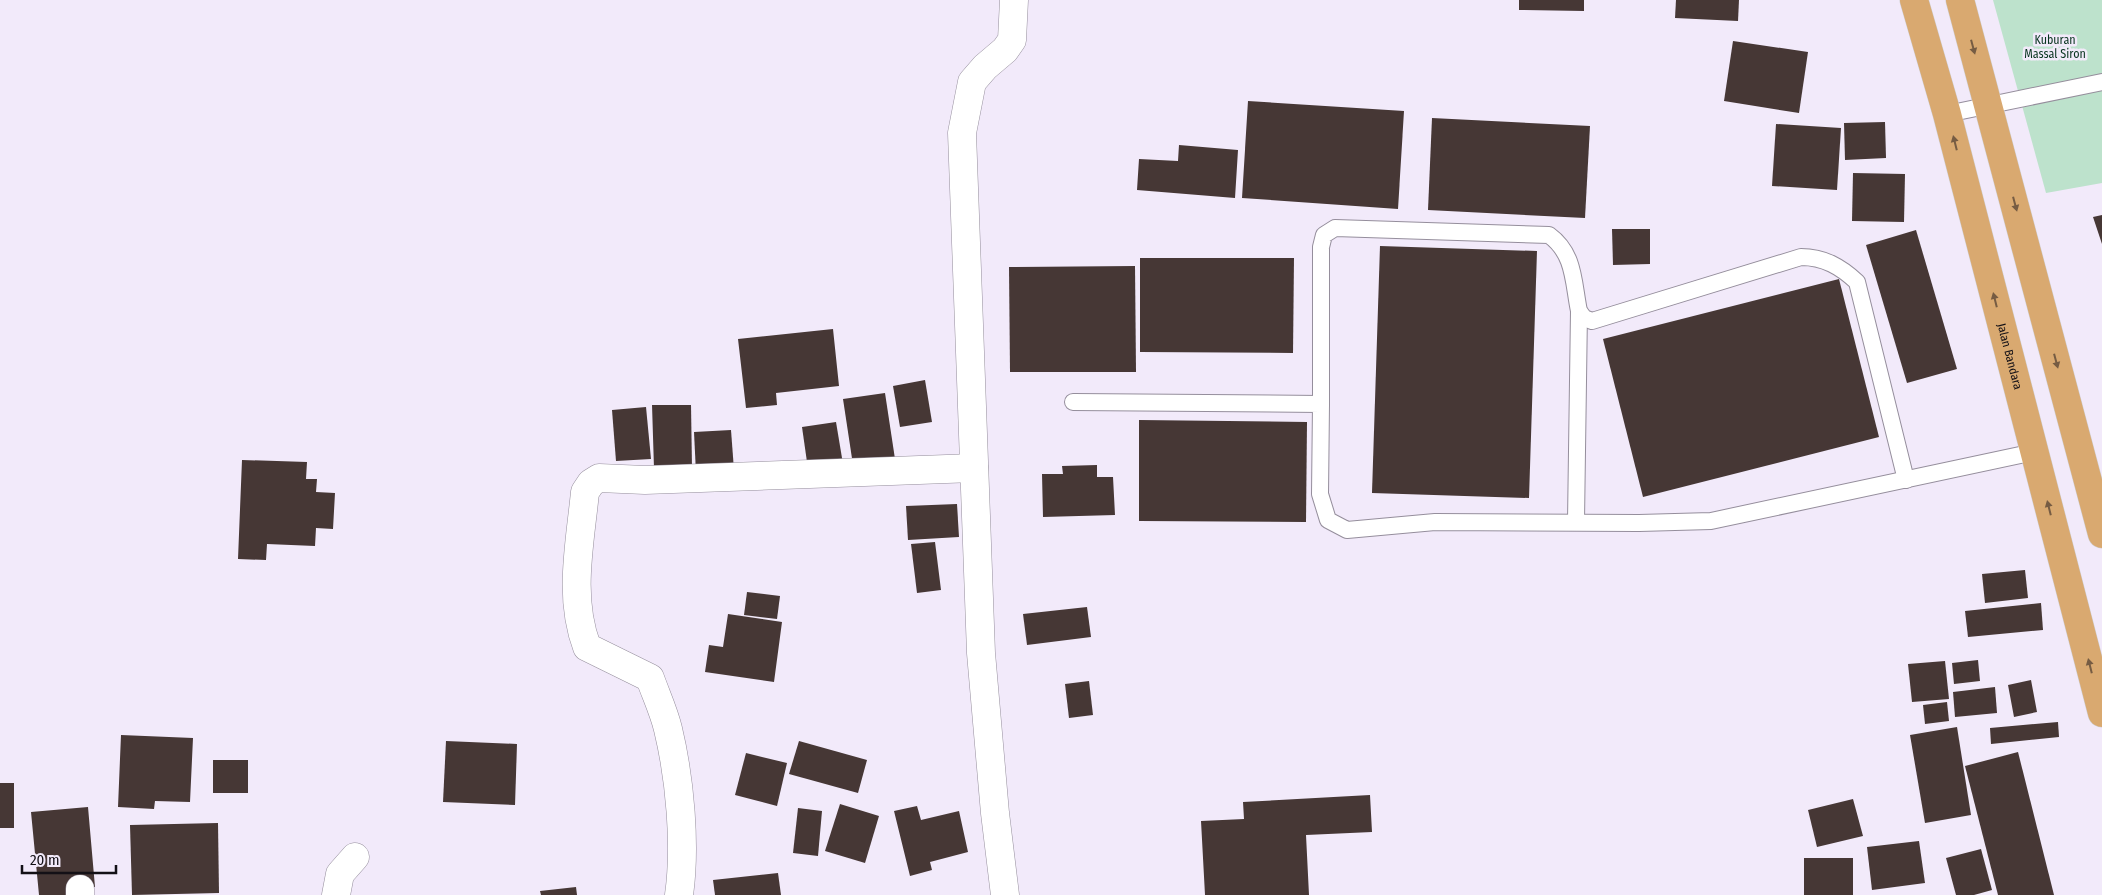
<svg xmlns="http://www.w3.org/2000/svg" width="2102" height="895" font-family="'Fira Sans Condensed',sans-serif">
	<style>
		.green { fill: #bde2cc }
		.building { fill: #463735 }
		.lines { fill: none; stroke-linecap: round; stroke-linejoin: round }
		.lane-casing { stroke: #958e9c; stroke-width: 18 }
		.street-casing { stroke: #958e9c; stroke-width: 29 }
		.highway-casing { stroke: #d0cfd0; stroke-width: 29 }
		.lane { stroke: #fff; stroke-width: 16 }
		.street { stroke: #fff; stroke-width: 28 }
		.highway { stroke: #d9a970; stroke-width: 28 }
		.oneway { fill: #765c43 }
		.labels { text-anchor: middle; dominant-baseline: central; stroke-width: 5; stroke-linejoin: round; paint-order: stroke }
		.park-label { font-size: 12px; fill: #08341f; stroke: #f2eafa }
		.street-label { font-size: 12px; fill: #131016; stroke: #f2eafa }
	</style>
	<rect width="100%" height="100%" fill="#f2eafa"/>
	<!-- green -->
	<path class="green" d="M1993,0h109v183l-56,10z"/>
	<!-- building -->
	<g class="building">
		<path d="M1519,0h65v11l-65,-1z"/>
		<path d="M1676,0h63l-1,21 -63,-3z"/>
		<path d="M1733,41l75,11 -9,61 -75,-12z"/>
		<path d="M1248,101l156,10 -6,98 -156,-11z"/>
		<path d="M1432,118l158,8 -5,92 -157,-8z"/>
		<path d="M1885,122l1,36 -41,2 -1,-37z"/>
		<path d="M1776,124l65,4 -4,62 -65,-4z"/>
		<path d="M1179,145l59,5 -3,48 -98,-8 2,-31 39,2z"/>
		<path d="M1853,173l52,1 -1,48 -52,-1z"/>
		<path d="M2102,215v29l-9,-27z"/>
		<path d="M1612,229h38v35l-37,1z"/>
		<path d="M1916,230l41,139 -50,14 -41,-138z"/>
		<path d="M1380,246l157,5 -8,247 -157,-5z"/>
		<path d="M1140,258h154l-1,95 -153,-1z"/>
		<path d="M1135,266l1,106h-126l-1,-105z"/>
		<path d="M1839,279l40,158 -236,60 -40,-158z"/>
		<path d="M833,329l6,57 -63,7 1,12 -31,3 -8,-69z"/>
		<path d="M925,380l7,42 -32,5 -7,-41z"/>
		<path d="M885,393l10,66 -42,6 -10,-66z"/>
		<path d="M652,405h39l1,63 -38,1z"/>
		<path d="M646,407l5,52 -35,2 -4,-51z"/>
		<path d="M1139,420l168,2 -1,100 -167,-1z"/>
		<path d="M836,422l7,42 -35,5 -6,-42z"/>
		<path d="M731,430l3,40 -38,3 -2,-41z"/>
		<path d="M242,460l65,2 -1,17h11l-1,13 19,1 -2,36 -17,-1 -1,18 -48,-2 -1,16 -28,-1z"/>
		<path d="M1097,465v12h16l2,38 -72,2 -1,-43h21l-1,-8z"/>
		<path d="M957,504l2,33 -51,3 -2,-34z"/>
		<path d="M935,542l6,48 -24,3 -6,-49z"/>
		<path d="M2025,570l3,28 -43,5 -3,-29z"/>
		<path d="M747,592l33,4 -3,23 -33,-4z"/>
		<path d="M2041,603l2,27 -75,7 -3,-26z"/>
		<path d="M1087,607l4,30 -64,8 -4,-31z"/>
		<path d="M728,614l54,8 -8,60 -69,-10 4,-27 14,2z"/>
		<path d="M1978,660l2,21 -26,3 -2,-21z"/>
		<path d="M1945,661l4,38 -37,3 -4,-38z"/>
		<path d="M2031,680l6,32 -23,5 -6,-32z"/>
		<path d="M1089,681l4,34 -24,3 -4,-34z"/>
		<path d="M1995,687l2,26 -42,4 -2,-25z"/>
		<path d="M1947,702l2,19 -24,3 -2,-19z"/>
		<path d="M2058,722l1,15 -68,7 -1,-16z"/>
		<path d="M1957,727l14,88 -46,8 -15,-88z"/>
		<path d="M121,735l72,3 -3,64 -35,-1 -1,8 -36,-2z"/>
		<path d="M446,741l71,3 -2,61 -72,-3z"/>
		<path d="M799,741l68,19 -9,33 -69,-19z"/>
		<path d="M2018,752l36,143h-56l-33,-129z"/>
		<path d="M746,753l41,10 -10,43 -42,-11z"/>
		<rect x="213" y="760" width="35" height="33"/>
		<rect x="0" y="783" width="14" height="45"/>
		<path d="M1370,795l2,37 -66,3 3,60h-104l-4,-74 43,-2 -1,-17z"/>
		<path d="M1853,799l10,37 -46,11 -9,-37z"/>
		<path d="M840,804l39,12 -14,47 -40,-12z"/>
		<path d="M917,806l4,14 38,-9 9,41 -38,10 2,8 -22,6 -16,-65z"/>
		<path d="M88,807l7,80 -20,2v6h-36l-8,-83z"/>
		<path d="M798,808l24,3 -4,45 -25,-3z"/>
		<path d="M218,823l1,70 -87,2 -2,-70z"/>
		<path d="M1919,841l6,42 -53,7 -5,-43z"/>
		<path d="M1981,849l11,41 -18,5h-18l-10,-37z"/>
		<rect x="1804" y="858" width="49" height="37"/>
		<path d="M778,873l3,22h-66l-2,-15z"/>
		<path d="M576,887l1,8h-36l-1,-4z"/>
	</g>
	<g class="lines">
		<!-- lane casing -->
		<g class="lane-casing">
			<g id="lane">
				<path d="M1947,114l155,-32"/>
				<path d="M1073,402l248,2 -1,90 8,26 19,10 88,-8 204,1 72,-2 323,-69"/>
				<path d="M1321,404v-157l3,-12 11,-7 214,7c26,19 24,47 30,76l5,7 8,3 209,-64c23,0 40,10 56,25l49,198"/>
				<path d="M1576,521l3,-210"/>
			</g>
		</g>
		<!-- street casing -->
		<g class="street-casing">
			<g id="street">
				<path d="M80,889v6"/>
				<path d="M336,895l4,-21 15,-17"/>
				<path d="M679,895c7,-50 1,-116 -11,-166 -4,-17 -12,-34 -18,-51l-63,-31c-19,-50 -7,-103 -2,-155l6,-9 8,-5 46,2 329,-12"/>
				<path d="M1005,895l-10,-82 -14,-160 -19,-520 10,-51 13,-15 20,-17 7,-10 2,-40"/>
			</g>
		</g>
		<!-- highway casing -->
		<g class="highway-casing">
			<g id="highway">
				<path id="s1" d="M1914,0l33,114 155,599"/>
				<path d="M1960,0l142,534"/>
			</g>
		</g>
		<!-- lane -->
		<use href="#lane" class="lane"/>
		<!-- street -->
		<use href="#street" class="street"/>
		<!-- highway -->
		<use href="#highway" class="highway"/>
	</g>
	<!-- one-way arrows -->
	<defs><path id="oneway-solid" d="M-6-.8H1V-3.2L6.5 0L1 3.2V.8H-6Z" transform="scale(1.25)"/></defs>
	<g class="oneway">
		<use href="#oneway-solid" transform="translate(1973 47) rotate(75)"/>
		<use href="#oneway-solid" transform="translate(1955 143) rotate(-104)"/>
		<use href="#oneway-solid" transform="translate(2015 204) rotate(75)"/>
		<use href="#oneway-solid" transform="translate(1995 300) rotate(-104)"/>
		<use href="#oneway-solid" transform="translate(2056 361) rotate(75)"/>
		<use href="#oneway-solid" transform="translate(2049 508) rotate(-104)"/>
		<use href="#oneway-solid" transform="translate(2090 666) rotate(-104)"/>
	</g>
	<g class="labels">
		<!-- park labels -->
		<g class="park-label">
			<text x="2055" y="40">Kuburan<tspan x="2055" dy="14">Massal Siron</tspan></text>
		</g>
		<!-- street labels -->
		<g class="street-label">
			<text stroke="none"><textPath href="#s1" startOffset="369">Jalan Bandara</textPath></text>
		</g>
	</g>
	<!-- scale -->
	<path d="M22 865v8h94v-8" fill="none" stroke="#131016" stroke-width="2.5"/>
	<text x="30" y="865" font-size="15" fill="#131016" stroke="#f2eafa" stroke-width="4" paint-order="stroke">20 m</text>
</svg>
